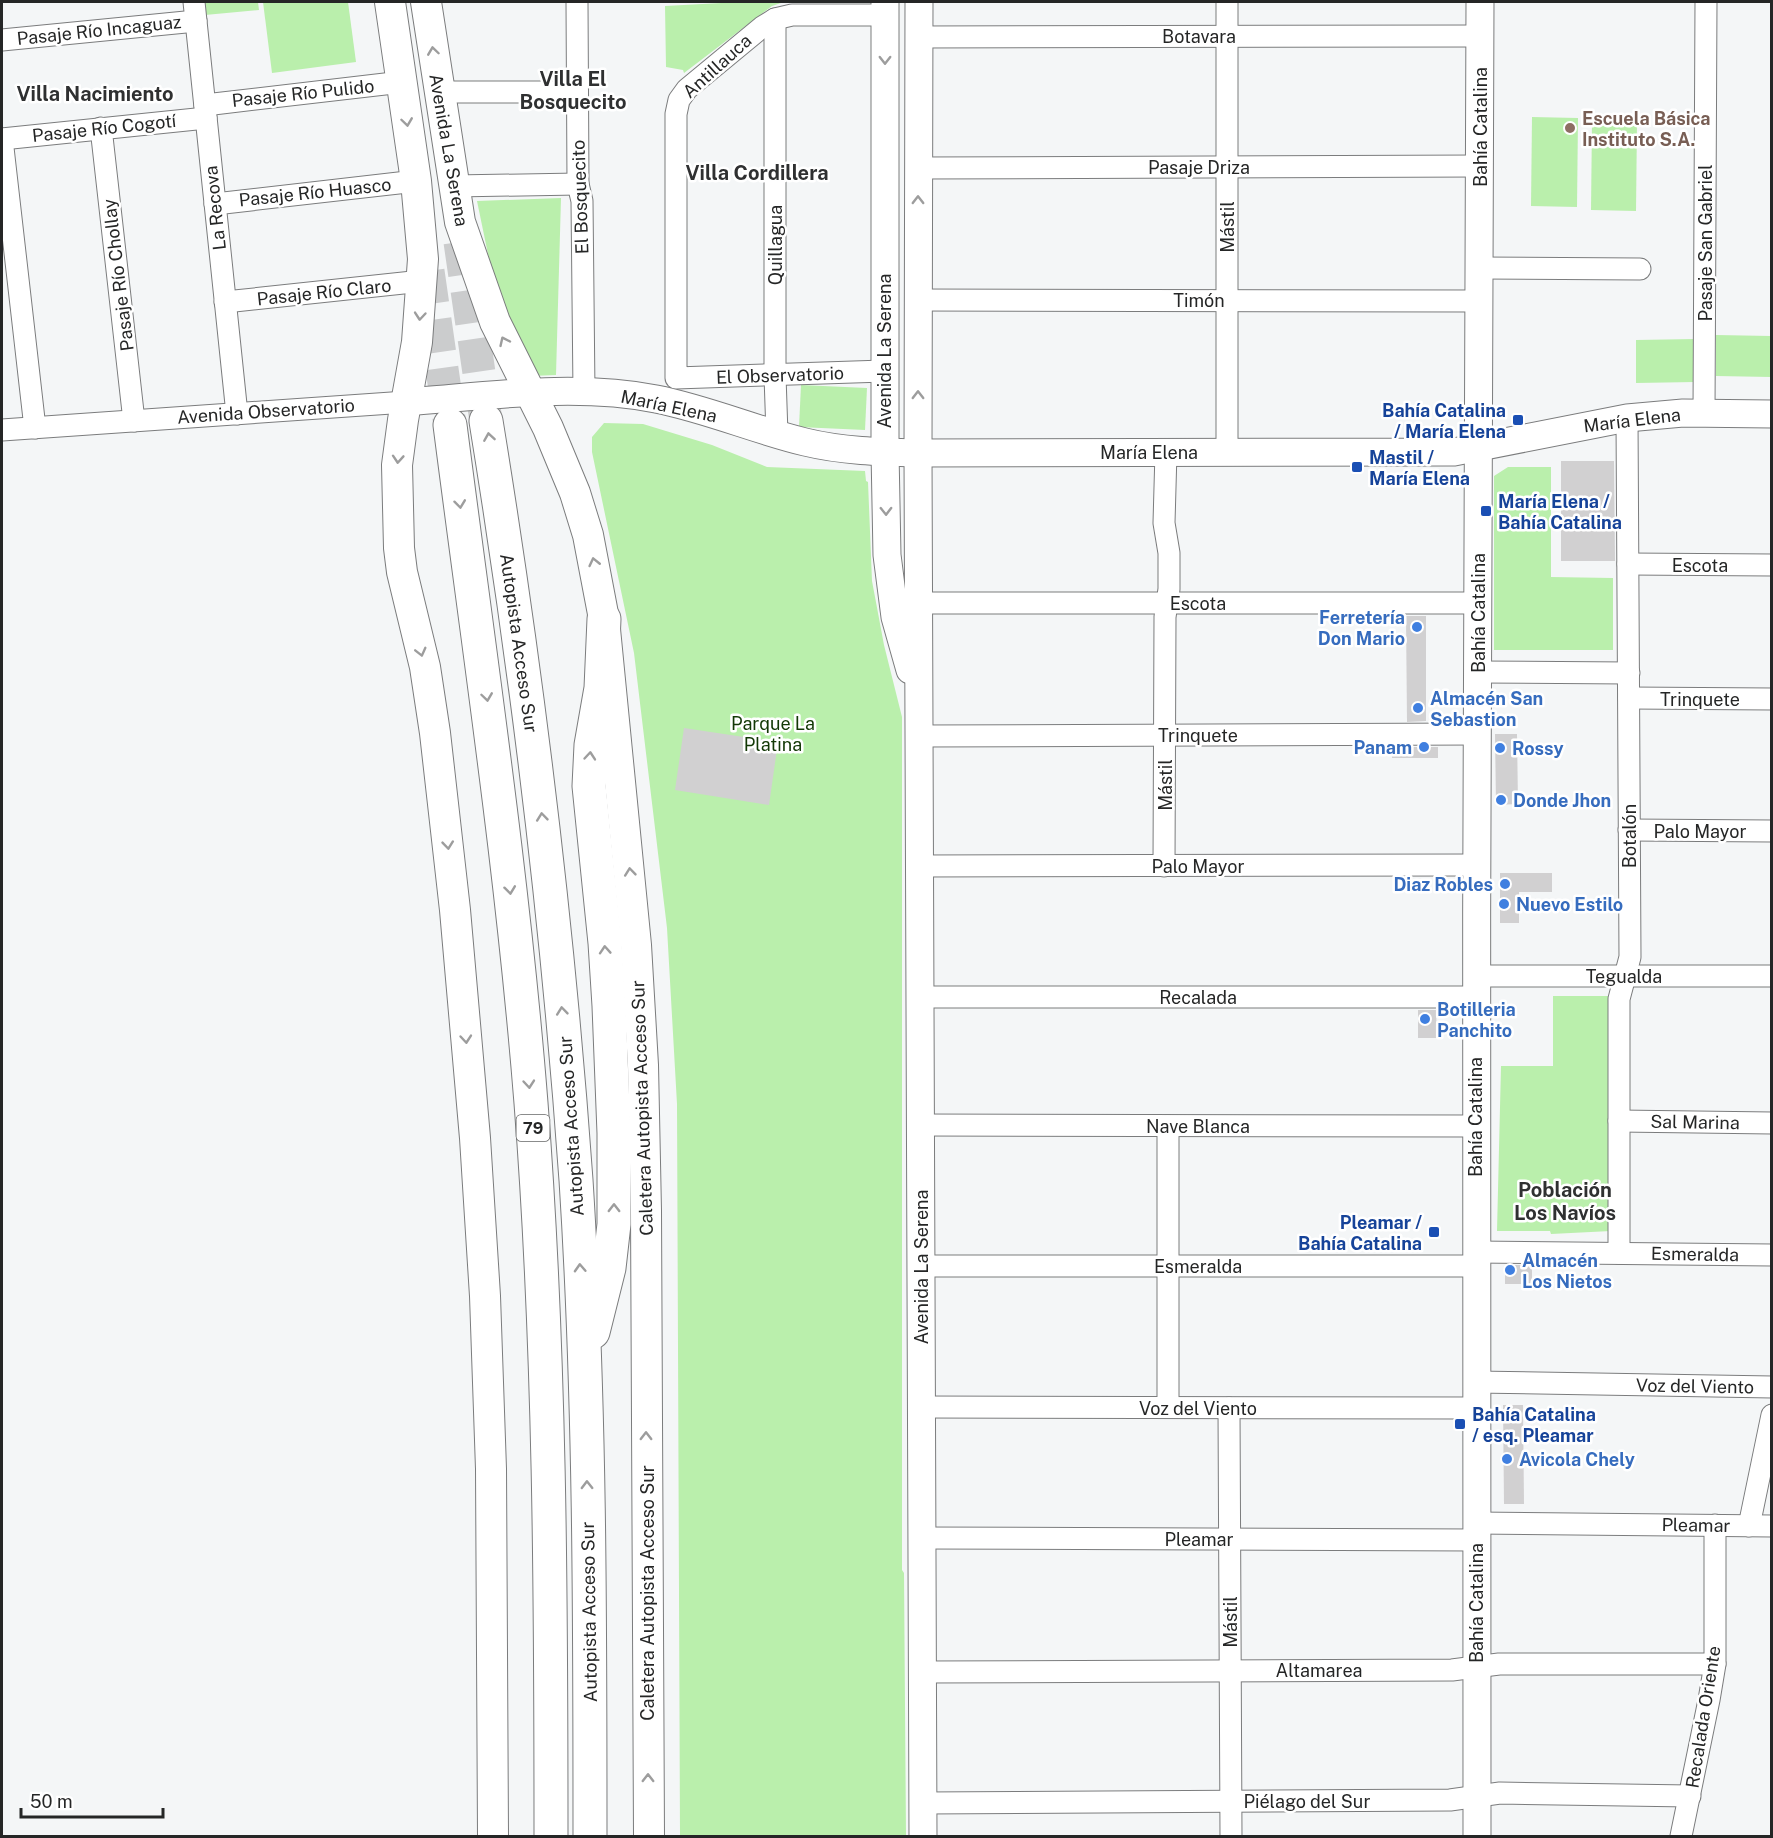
<svg xmlns="http://www.w3.org/2000/svg" width="1773" height="1838" font-family="'Public Sans',sans-serif">
	<style>
		.green { fill: #baefac }
		.building { fill: #d1d0d1 }
		.lines { fill: none; stroke-linecap: round; stroke-linejoin: round }
		.motorway-tunnel { stroke: #cbcccd; stroke-width: 33; stroke-dasharray: 33 16; stroke-linecap: butt }
		.minor-casing { stroke: #7b7c7d; stroke-width: 23 }
		.tertiary-casing { stroke: #7b7c7d; stroke-width: 29 }
		.secondary-casing { stroke: #7b7c7d; stroke-width: 32 }
		.motorway-casing { stroke: #7b7c7d; stroke-width: 35 }
		.minor { stroke: #fff; stroke-width: 21 }
		.tertiary { stroke: #fff; stroke-width: 27 }
		.secondary { stroke: #fff; stroke-width: 30 }
		.motorway { stroke: #fff; stroke-width: 33 }
		.oneway { stroke: #9d9d9d }
		.education-dot { fill: #8d6e63; stroke: #fff; stroke-width: 2 }
		.transit-dot { fill: #1a4fb4; stroke: #fff; stroke-width: 2 }
		.shop-dot { fill: #3f7fe0; stroke: #fff; stroke-width: 2 }
		.labels { text-anchor: middle; dominant-baseline: central; stroke-width: 5; stroke-linejoin: round; paint-order: stroke }
		.shield { fill: #fff; stroke: #666767; stroke-width: 1.5 }
		.shield-label { font-size: 16px; font-weight: bold; fill: #252626 }
		.street-label { font-size: 18px; fill: #252626; stroke: #fff }
		.education-label { font-size: 18px; font-weight: bold; fill: #785e54; stroke: #fff; text-anchor: start }
		.transit-label { font-size: 18px; font-weight: bold; fill: #164399; stroke: #fff; text-anchor: start }
		.shop-label { font-size: 18px; font-weight: bold; fill: #366cbe; stroke: #fff; text-anchor: start }
		.park-label { font-size: 18px; fill: #123805; stroke: #fff }
		.neighbourhood-label { font-size: 20px; font-weight: bold; fill: #2f3031; stroke: #fff }
	</style>
	<rect width="100%" height="100%" fill="#f4f6f7"/>
	<!-- green -->
	<g class="green">
		<path d="M204,2h54l1,8 -54,5z"/>
		<path d="M263,2h85l8,60 -84,11z"/>
		<path d="M740,2h137v1h-96l-9,3 -88,67 -1,-3 -17,-3 -1,-61z"/>
		<path d="M1532,117l46,1 -1,89 -46,-1z"/>
		<path d="M1592,121l45,1 -1,89 -45,-1z"/>
		<path d="M561,198l-5,177 -25,1 -36,-88 -18,-87z"/>
		<path d="M1716,335l55,1v41l-55,-1z"/>
		<path d="M1695,339v43l-59,1v-43z"/>
		<path d="M801,385l66,3 -2,42 -66,-3z"/>
		<path d="M604,423l39,1 69,21 55,22 98,4 1,10 2,1 4,99 12,64 18,72v853l2,3 2,263h-226l-3,-732 -10,-176 -33,-275 -42,-201v-15z"/>
		<path d="M1508,467h43v110l62,1v72h-119v-174z"/>
		<path d="M1553,996h58v235l-60,3 -1,-3h-53l4,-165h52z"/>
	</g>
	<!-- building -->
	<g class="building">
		<path d="M1561,461h53l1,100h-54z"/>
		<path d="M1406,616h20v105l-19,1z"/>
		<path d="M684,728l94,14 -9,63 -94,-15z"/>
		<path d="M1495,734h22l1,70 -22,1z"/>
		<rect x="1392" y="747" width="46" height="11"/>
		<path d="M1500,873h52v19h-33v31h-19z"/>
		<path d="M1418,1010h18l1,28h-19z"/>
		<rect x="1505" y="1265" width="27" height="19"/>
		<path d="M1503,1405h20l1,99h-20z"/>
	</g>
	<g class="lines">
		<!-- motorway-tunnel -->
		<g class="motorway-tunnel">
			<path d="M460,242l26,179"/>
			<path d="M428,271l22,154"/>
		</g>
		<!-- minor casing -->
		<g class="minor-casing">
			<g id="minor">
				<path d="M194,2l43,412"/>
				<path d="M577,2l1,182 4,17 2,191"/>
				<path d="M775,19v357l2,58"/>
				<path d="M919,37l561,-1"/>
				<path d="M2,40l194,-19"/>
				<path d="M438,92h139"/>
				<path d="M205,105l197,-23"/>
				<path d="M101,128l33,293"/>
				<path d="M2,139l33,289"/>
				<path d="M2,139l204,-21"/>
				<path d="M918,168l562,-2"/>
				<path d="M454,186l124,-2"/>
				<path d="M215,204l201,-23"/>
				<path d="M1480,268l160,1"/>
				<path d="M918,300l562,1"/>
				<path d="M225,302l197,-21"/>
				<path d="M884,371l-208,7v-264l3,-14 8,-11 75,-62 13,-8 17,-4h93"/>
				<path d="M1704,413l2,-411"/>
				<path d="M2,430l404,-28"/>
				<path d="M1227,452v-450"/>
				<path d="M1628,564l144,1"/>
				<path d="M918,603h560"/>
				<path d="M1478,672l151,1"/>
				<path d="M1629,698l143,1"/>
				<path d="M919,736l559,-2"/>
				<path d="M1629,830l143,1"/>
				<path d="M919,866l558,-1"/>
				<path d="M1164,866l1,-249 4,-28v-36l-5,-30 2,-71"/>
				<path d="M1476,976h296"/>
				<path d="M920,997h556"/>
				<path d="M1619,1121l153,2"/>
				<path d="M921,1125l554,1"/>
				<path d="M1168,1126v281"/>
				<path d="M1475,1252l297,3"/>
				<path d="M1619,1253v-254l11,-42 -3,-539"/>
				<path d="M921,1266h553"/>
				<path d="M1475,1382l297,5"/>
				<path d="M922,1407l553,1"/>
				<path d="M1229,1408l2,428"/>
				<path d="M1476,1523l296,3"/>
				<path d="M1749,1526l23,-111"/>
				<path d="M922,1538l554,2"/>
				<path d="M923,1672l529,-2 47,-6h216"/>
				<path d="M923,1803l527,-3 50,-7 190,3"/>
				<path d="M1681,1836l28,-136 6,-36v-139"/>
			</g>
		</g>
		<!-- tertiary casing -->
		<g class="tertiary-casing">
			<g id="tertiary">
				<path d="M885,2v450l2,103 8,62 15,53"/>
				<path d="M919,2l-1,451 5,1383"/>
				<path d="M406,402c82,-6 169,-19 250,-3 51,10 99,31 149,43 37,9 75,10 113,11l536,-1 173,-34 56,-5 89,1"/>
				<path d="M1477,1836c-4,-611 2,-1223 3,-1834"/>
			</g>
		</g>
		<!-- secondary casing -->
		<g class="secondary-casing">
			<g id="secondary">
				<path d="M390,2l26,179 7,78 -6,83 -14,78 -6,45 2,83 3,24 23,95 10,66 20,177 20,228 10,158 6,173 2,367"/>
				<path d="M426,2l34,220 35,100 53,106 27,65 13,42 16,84 32,326 7,120 3,146 3,625"/>
			</g>
		</g>
		<!-- motorway casing -->
		<g class="motorway-casing">
			<g id="motorway">
				<path d="M486,421c41,252 72,505 90,759 14,218 14,438 14,656"/>
				<path d="M450,425c29,226 63,451 81,678 19,245 20,489 20,733"/>
				<path d="M593,1332l16,-64 5,-44v-91l-5,-127 -4,-63 -16,-157 2,-41 10,-57 3,-69"/>
			</g>
		</g>
		<!-- minor -->
		<use href="#minor" class="minor"/>
		<!-- tertiary -->
		<use href="#tertiary" class="tertiary"/>
		<!-- secondary -->
		<use href="#secondary" class="secondary"/>
		<!-- motorway -->
		<use href="#motorway" class="motorway"/>
	</g>
	<!-- one-way arrows -->
	<defs><path id="oneway-chevron" d="M-2-3.5L2.5 0L-2 3.5" fill="none" stroke-width="1.6" stroke-linecap="round" stroke-linejoin="round" transform="scale(1.5)"/></defs>
	<g class="oneway">
		<use href="#oneway-chevron" transform="translate(433 51) rotate(-98)"/>
		<use href="#oneway-chevron" transform="translate(885 60) rotate(90)"/>
		<use href="#oneway-chevron" transform="translate(407 122) rotate(82)"/>
		<use href="#oneway-chevron" transform="translate(918 200) rotate(-90)"/>
		<use href="#oneway-chevron" transform="translate(420 316) rotate(95)"/>
		<use href="#oneway-chevron" transform="translate(504 341) rotate(-115)"/>
		<use href="#oneway-chevron" transform="translate(918 395) rotate(-90)"/>
		<use href="#oneway-chevron" transform="translate(489 437) rotate(-99)"/>
		<use href="#oneway-chevron" transform="translate(398 459) rotate(94)"/>
		<use href="#oneway-chevron" transform="translate(460 504) rotate(83)"/>
		<use href="#oneway-chevron" transform="translate(886 511) rotate(89)"/>
		<use href="#oneway-chevron" transform="translate(594 562) rotate(-103)"/>
		<use href="#oneway-chevron" transform="translate(421 652) rotate(76)"/>
		<use href="#oneway-chevron" transform="translate(487 697) rotate(82)"/>
		<use href="#oneway-chevron" transform="translate(590 756) rotate(-85)"/>
		<use href="#oneway-chevron" transform="translate(542 817) rotate(-96)"/>
		<use href="#oneway-chevron" transform="translate(448 845) rotate(84)"/>
		<use href="#oneway-chevron" transform="translate(630 872) rotate(-96)"/>
		<use href="#oneway-chevron" transform="translate(510 890) rotate(83)"/>
		<use href="#oneway-chevron" transform="translate(605 950) rotate(-94)"/>
		<use href="#oneway-chevron" transform="translate(562 1011) rotate(-96)"/>
		<use href="#oneway-chevron" transform="translate(466 1039) rotate(85)"/>
		<use href="#oneway-chevron" transform="translate(529 1084) rotate(85)"/>
		<use href="#oneway-chevron" transform="translate(614 1208) rotate(-90)"/>
		<use href="#oneway-chevron" transform="translate(580 1268) rotate(-93)"/>
		<use href="#oneway-chevron" transform="translate(646 1436) rotate(-90)"/>
		<use href="#oneway-chevron" transform="translate(587 1485) rotate(-91)"/>
		<use href="#oneway-chevron" transform="translate(648 1778) rotate(-90)"/>
	</g>
	<!-- markers -->
	<circle class="education-dot" cx="1570" cy="128" r="6"/>
	<g class="transit-dot">
		<rect x="1512" y="414" width="12" height="12" rx="3"/>
		<rect x="1351" y="461" width="12" height="12" rx="3"/>
		<rect x="1480" y="505" width="12" height="12" rx="3"/>
		<rect x="1428" y="1226" width="12" height="12" rx="3"/>
		<rect x="1454" y="1418" width="12" height="12" rx="3"/>
	</g>
	<g class="shop-dot">
		<circle cx="1417" cy="627" r="6"/>
		<circle cx="1418" cy="708" r="6"/>
		<circle cx="1424" cy="747" r="6"/>
		<circle cx="1500" cy="748" r="6"/>
		<circle cx="1501" cy="800" r="6"/>
		<circle cx="1505" cy="884" r="6"/>
		<circle cx="1504" cy="904" r="6"/>
		<circle cx="1425" cy="1019" r="6"/>
		<circle cx="1510" cy="1270" r="6"/>
		<circle cx="1507" cy="1459" r="6"/>
	</g>
	<g class="labels">
		<!-- shield labels -->
		<rect class="shield" x="516.5" y="1115" width="33" height="26" rx="4.5"/>
		<g class="shield-label">
			<text x="533" y="1128">79</text>
		</g>
		<!-- street labels -->
		<g class="street-label">
			<text transform="translate(99 30) rotate(-6)">Pasaje Río Incaguaz</text>
			<text x="1199" y="36">Botavara</text>
			<text transform="translate(717 66) rotate(-42)">Antillauca</text>
			<text transform="translate(303 93) rotate(-6)">Pasaje Río Pulido</text>
			<text transform="translate(1480 127) rotate(-90)">Bahía Catalina</text>
			<text transform="translate(104 128) rotate(-6)">Pasaje Río Cogotí</text>
			<text transform="translate(449 150) rotate(80)">Avenida La Serena</text>
			<text x="1199" y="167">Pasaje Driza</text>
			<text transform="translate(315 192) rotate(-6)">Pasaje Río Huasco</text>
			<text transform="translate(580 197) rotate(-92)">El Bosquecito</text>
			<text transform="translate(215 208) rotate(-96)">La Recova</text>
			<text transform="translate(1227 227) rotate(-90)">Mástil</text>
			<text transform="translate(1705 243) rotate(-90)">Pasaje San Gabriel</text>
			<text transform="translate(775 245) rotate(-90)">Quillagua</text>
			<text transform="translate(118 275) rotate(-97)">Pasaje Río Chollay</text>
			<text transform="translate(324 292) rotate(-6)">Pasaje Río Claro</text>
			<text x="1199" y="300">Timón</text>
			<text transform="translate(884 351) rotate(-90)">Avenida La Serena</text>
			<text transform="translate(780 375) rotate(-2)">El Observatorio</text>
			<text transform="translate(669 406) rotate(12)">María Elena</text>
			<text transform="translate(266 411) rotate(-4)">Avenida Observatorio</text>
			<text transform="translate(1632 420) rotate(-7)">María Elena</text>
			<text x="1149" y="452">María Elena</text>
			<text x="1700" y="565">Escota</text>
			<text x="1198" y="603">Escota</text>
			<text transform="translate(1478 613) rotate(-90)">Bahía Catalina</text>
			<text transform="translate(519 643) rotate(82)">Autopista Acceso Sur</text>
			<text x="1700" y="699">Trinquete</text>
			<text x="1198" y="735">Trinquete</text>
			<text transform="translate(1165 785) rotate(-90)">Mástil</text>
			<text x="1700" y="831">Palo Mayor</text>
			<text transform="translate(1629 836) rotate(-90)">Botalón</text>
			<text x="1198" y="866">Palo Mayor</text>
			<text x="1624" y="976">Tegualda</text>
			<text x="1198" y="997">Recalada</text>
			<text transform="translate(642 1108) rotate(-92)">Caletera Autopista Acceso Sur</text>
			<text transform="translate(1475 1117) rotate(-90)">Bahía Catalina</text>
			<text transform="translate(1695 1122) rotate(1)">Sal Marina</text>
			<text transform="translate(571 1126) rotate(-94)">Autopista Acceso Sur</text>
			<text x="1198" y="1126">Nave Blanca</text>
			<text transform="translate(1695 1254) rotate(1)">Esmeralda</text>
			<text x="1198" y="1266">Esmeralda</text>
			<text transform="translate(921 1267) rotate(-90)">Avenida La Serena</text>
			<text transform="translate(1695 1386) rotate(1)">Voz del Viento</text>
			<text x="1198" y="1408">Voz del Viento</text>
			<text transform="translate(1696 1525) rotate(1)">Pleamar</text>
			<text x="1199" y="1539">Pleamar</text>
			<text transform="translate(647 1593) rotate(-90)">Caletera Autopista Acceso Sur</text>
			<text transform="translate(1476 1603) rotate(-90)">Bahía Catalina</text>
			<text transform="translate(589 1612) rotate(-91)">Autopista Acceso Sur</text>
			<text transform="translate(1230 1622) rotate(-90)">Mástil</text>
			<text x="1319" y="1670">Altamarea</text>
			<text transform="translate(1703 1717) rotate(-81)">Recalada Oriente</text>
			<text x="1307" y="1801">Piélago del Sur</text>
		</g>
		<!-- education labels -->
		<g class="education-label">
			<text x="1582" y="118">Escuela Básica<tspan x="1582" dy="21">Instituto S.A.</tspan></text>
		</g>
		<!-- transit labels -->
		<g class="transit-label">
			<text x="1506" y="410" text-anchor="end">Bahía Catalina<tspan x="1506" dy="21">/ María Elena</tspan></text>
			<text x="1369" y="457">Mastil /<tspan x="1369" dy="21">María Elena</tspan></text>
			<text x="1498" y="501">María Elena /<tspan x="1498" dy="21">Bahía Catalina</tspan></text>
			<text x="1422" y="1222" text-anchor="end">Pleamar /<tspan x="1422" dy="21">Bahía Catalina</tspan></text>
			<text x="1472" y="1414">Bahía Catalina<tspan x="1472" dy="21">/ esq. Pleamar</tspan></text>
		</g>
		<!-- shop labels -->
		<g class="shop-label">
			<text x="1405" y="617" text-anchor="end">Ferretería<tspan x="1405" dy="21">Don Mario</tspan></text>
			<text x="1430" y="698">Almacén San<tspan x="1430" dy="21">Sebastion</tspan></text>
			<text x="1412" y="747" text-anchor="end">Panam</text>
			<text x="1512" y="748">Rossy</text>
			<text x="1513" y="800">Donde Jhon</text>
			<text x="1493" y="884" text-anchor="end">Diaz Robles</text>
			<text x="1516" y="904">Nuevo Estilo</text>
			<text x="1437" y="1009">Botilleria<tspan x="1437" dy="21">Panchito</tspan></text>
			<text x="1522" y="1260">Almacén<tspan x="1522" dy="21">Los Nietos</tspan></text>
			<text x="1519" y="1459">Avicola Chely</text>
		</g>
		<!-- park labels -->
		<g class="park-label">
			<text x="773" y="723">Parque La<tspan x="773" dy="21">Platina</tspan></text>
		</g>
		<!-- neighbourhood labels -->
		<g class="neighbourhood-label">
			<text x="573" y="79">Villa El<tspan x="573" dy="23">Bosquecito</tspan></text>
			<text x="95" y="94">Villa Nacimiento</text>
			<text x="757" y="173">Villa Cordillera</text>
			<text x="1565" y="1190">Población<tspan x="1565" dy="23">Los Navíos</tspan></text>
		</g>
	</g>
	<!-- border -->
	<rect width="1773" height="1838" fill="none" stroke="#252626" stroke-width="6"/>
	<!-- scale -->
	<path d="M21 1808v9h142v-9" fill="none" stroke="#252626" stroke-width="3"/>
	<text x="30" y="1808" font-size="18" fill="#252626" stroke="#ffffff" stroke-width="4.5" paint-order="stroke">50 m</text>
</svg>
